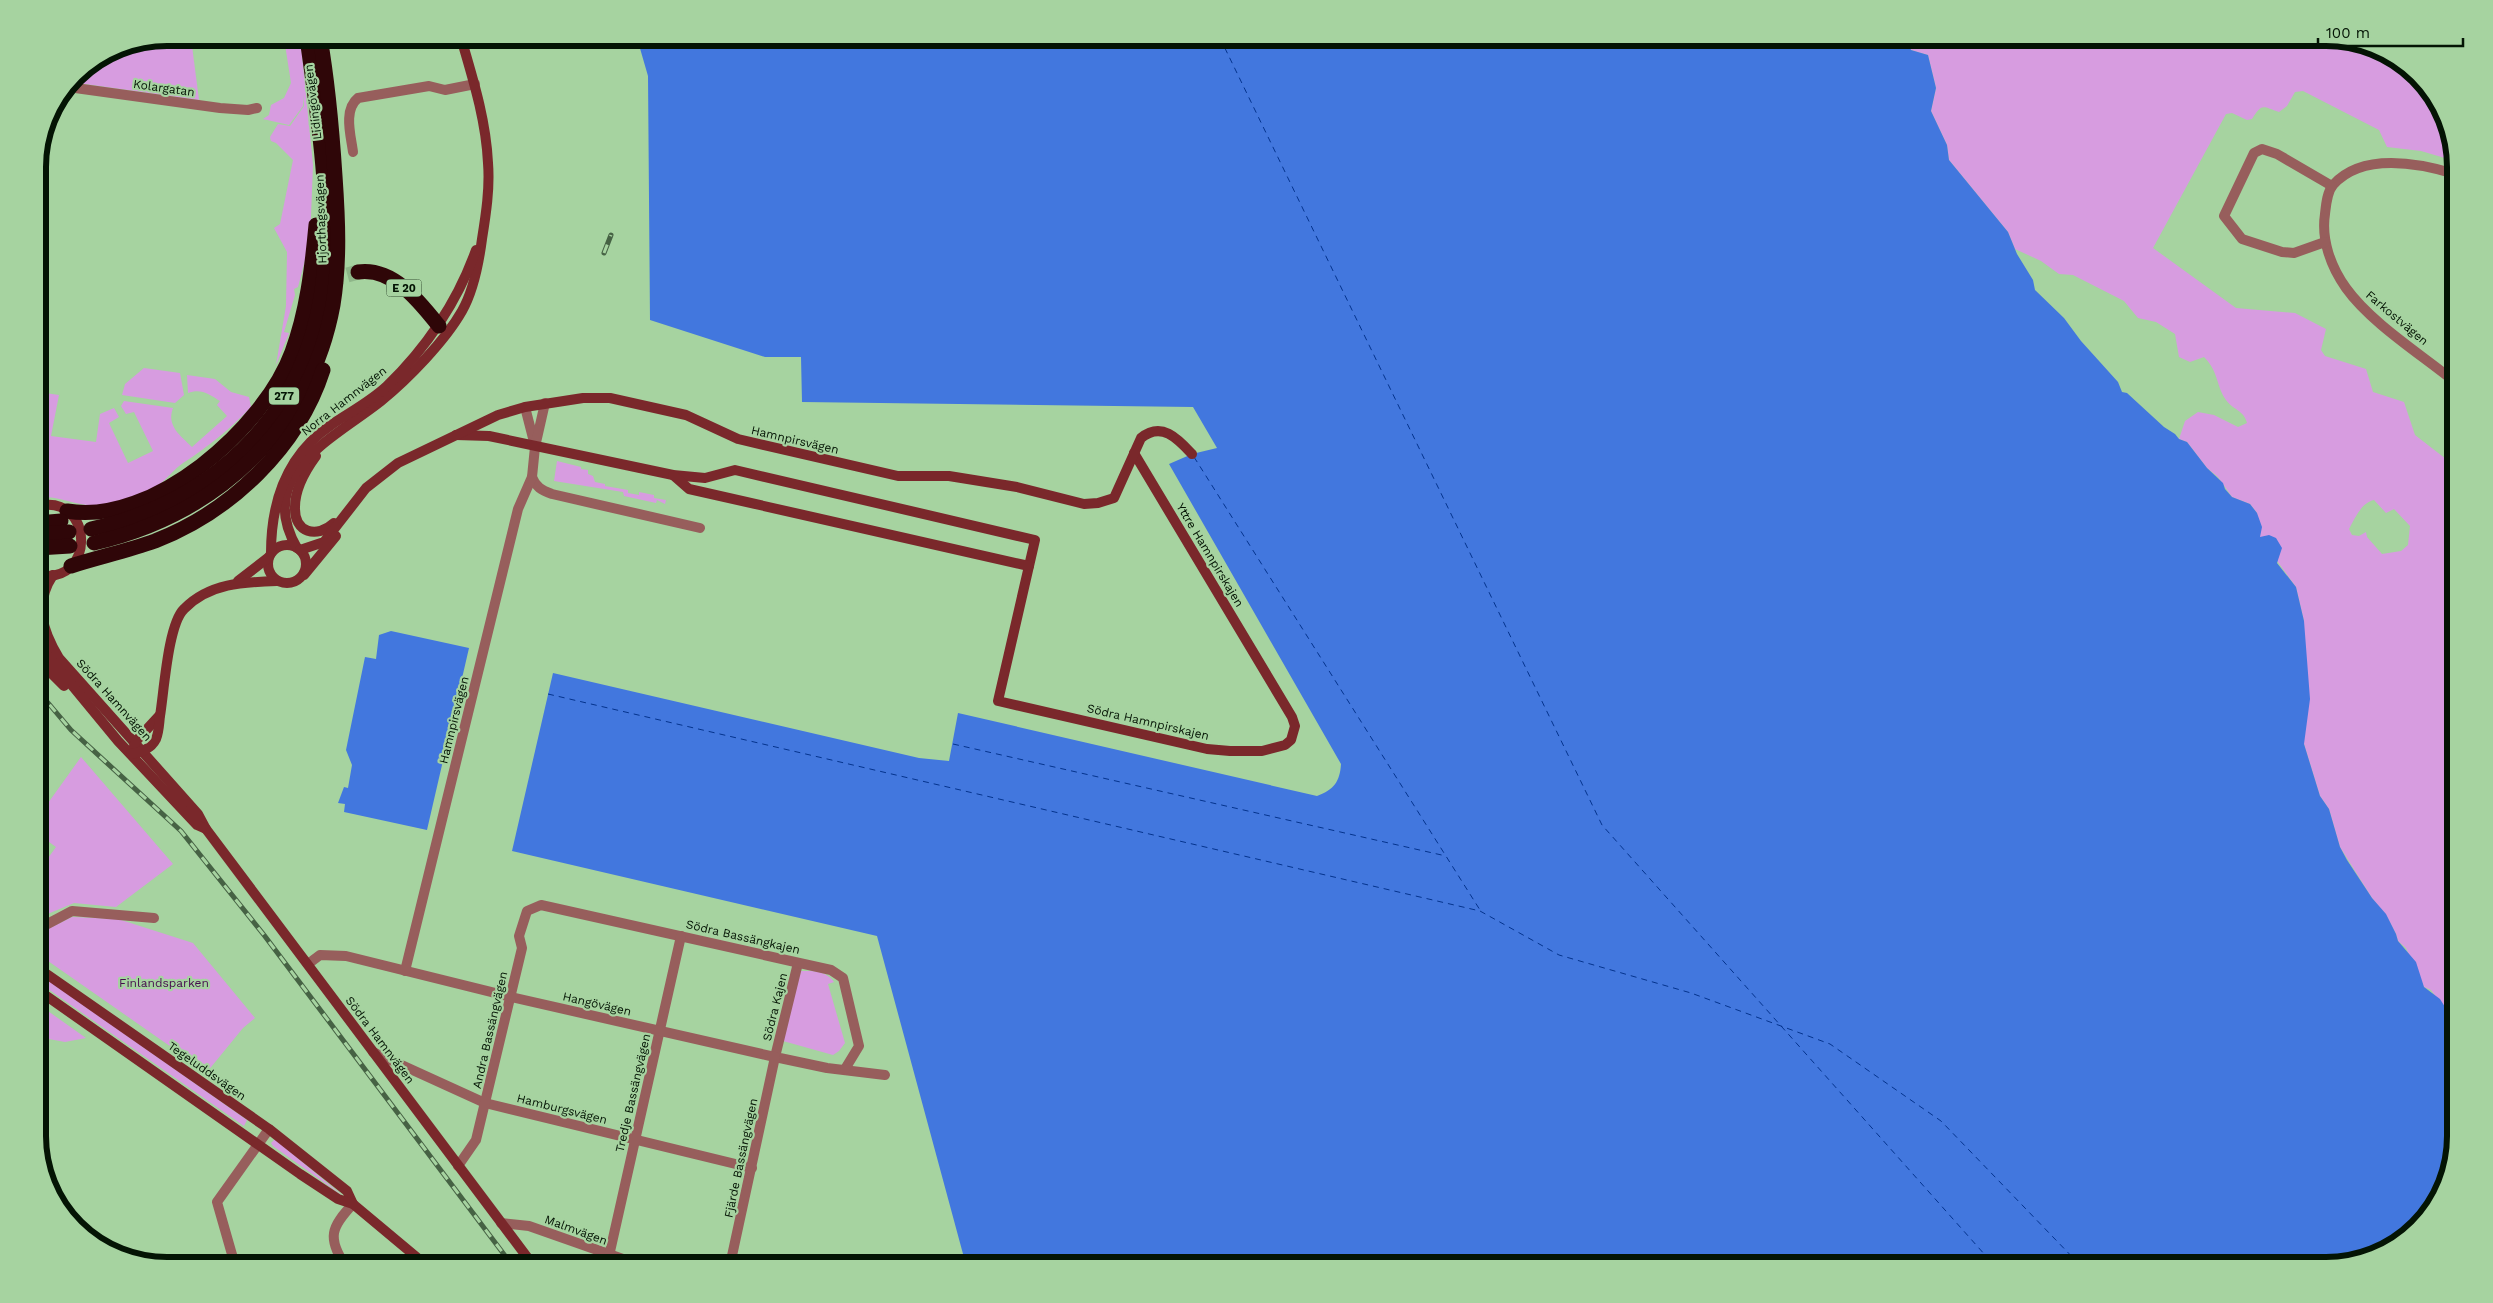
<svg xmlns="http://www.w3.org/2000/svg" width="2493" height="1303" font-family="'Work Sans',sans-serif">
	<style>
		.green { fill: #d79ce0; fill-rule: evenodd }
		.water { fill: #4277de }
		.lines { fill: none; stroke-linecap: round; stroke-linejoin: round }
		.ferry { stroke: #04338d; stroke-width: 1; stroke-dasharray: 6 5; stroke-linecap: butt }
		.motorway-tunnel { stroke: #8eb689; stroke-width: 15; stroke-dasharray: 15 8; stroke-linecap: butt }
		.minor { stroke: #975e5c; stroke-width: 10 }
		.tertiary { stroke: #975e5c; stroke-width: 10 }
		.secondary { stroke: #7a282b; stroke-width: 10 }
		.motorway { stroke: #2f0608; stroke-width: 15 }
		.rail-casing { stroke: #466244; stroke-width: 5 }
		.rail { stroke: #a6d3a0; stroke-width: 3; stroke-dasharray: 9; stroke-linecap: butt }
		.labels { text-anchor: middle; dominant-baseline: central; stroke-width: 4.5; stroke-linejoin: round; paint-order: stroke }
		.shield { fill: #a6d3a0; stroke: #354d33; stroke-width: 1 }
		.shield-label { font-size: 11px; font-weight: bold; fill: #041404 }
		.street-label { font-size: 12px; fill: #041404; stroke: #a6d3a0 }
		.park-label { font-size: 12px; fill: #450d4d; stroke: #a6d3a0 }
		.rim { fill: none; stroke: #041404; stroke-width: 6 }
	</style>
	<rect width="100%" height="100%" fill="#a6d3a0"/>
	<!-- green -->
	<g class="green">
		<path d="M167,38h24l8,62 -128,-18 5,-7 42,-28z"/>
		<path d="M284,38h15l2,7 12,120 -3,76 -12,46 -4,2 1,6 -11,37 5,1 -13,32 10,-59 1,-54 -13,-24 6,-4 13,-64 -17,-17 -5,-2 -1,-4 8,-13 12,2 14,-20v-11l-1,11 -14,19 -26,-6 6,-4 2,-10 13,-7 7,-15z"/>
		<path d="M1906,38h420l57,13 51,44 21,66 -34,-10 -34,-4 -8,-17 -76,-39 -8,1 -8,14 -8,6c-17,-6 -17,-9 -27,7l-5,1 -15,-7 -6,1 -73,134 83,60 59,5 31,16 -5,21 4,6 41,13 7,23 31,10 11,33 40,31v557l-24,-33 -7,-3 -18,-39 -8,-7 -2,-7 -10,-19 -14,-17 -32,-51 -11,-38 -9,-13 -16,-52v-123l-8,-34 -37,-51 -2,-23 -7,-9 -18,-7 -14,-20 -11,-9 -20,-26 -8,-3 6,-18 13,-9 16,3 24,12 9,-4c-3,-13 -14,-13 -21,-23 -10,-14 -7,-28 -22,-43l-14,5 -11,-5 -4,-23 -19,-12 -18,-4 -14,-17 -51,-26 -14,-1 -18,-13 -26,-12 -7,-17 -59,-72 -2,-15 -16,-34 5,-23 -8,-33 -17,-5zM2374,500l12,13 8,-4 16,17 -2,19 -7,6 -19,3 -15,-17 -1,-5 -7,4 -7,-1 -3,-6c6,-11 12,-26 25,-29z"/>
		<path d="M144,368l36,5 4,22 -9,8 -53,-8 3,-11z"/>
		<path d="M187,375l28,4 16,13 18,5 2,10c-21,22 -43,40 -68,56 -9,6 -15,15 -23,21 -13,9 -46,21 -62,21 -22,2 -41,-11 -60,-7v-31l7,-49 -7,-2v-24l21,3 -8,41 45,6 4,-28 14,-6 5,9 -10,6 19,40 25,-12 -19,-39 -8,2 -5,-8 3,-5 49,7c-7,18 8,28 19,39l35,-31 -10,-11 3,-4c-11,-7 -19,-13 -32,-8z"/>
		<path d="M557,461l24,6v2l7,1v4l5,2 2,6 10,2v2l23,4v3l11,2v-3l15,3v3l12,2 -1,4 -8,-4 -1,3 -32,-7 -1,-4 -69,-11z"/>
		<path d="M81,757l92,107 -57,43 -42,-4 -36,15v-46l18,-25 -18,-13v-17z"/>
		<path d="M72,917l46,2 75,24 62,75 -12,10 -36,44 -169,-118v-20z"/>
		<path d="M800,971c14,0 25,-1 34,11l-6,2 17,59 -6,8 -6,4 -50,-14z"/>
		<path d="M38,973l209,147 -3,6 -206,-144z"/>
		<path d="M38,1004l48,34 -21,4 -27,-5z"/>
		<path d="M274,1140h2l67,56 -70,-50 -2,-3z"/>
	</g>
	<!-- water -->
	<g class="water">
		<path d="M637,38h1269l5,12 17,5 8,33 -5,23 16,34 2,15 59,72 9,22 16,26 2,10 29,28 17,23 37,41 4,10 5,1 37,34 11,7 4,5 8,3 20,26 16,15 2,6 7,8 18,7 7,9 5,14 -2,10 9,-2 7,3 6,10 -5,15 19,24 8,34 6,78 -6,45 16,52 9,13 11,38 7,13 25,38 14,16 10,20 2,7 18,21 8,25 16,12 15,24v113l-13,57 -51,55 -65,17h-1360l-89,-329 -365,-85 41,-178 366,85 30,3 9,-48 359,83c17,-6 23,-15 24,-32l-172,-300 23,-10 25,-6 -24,-41 -391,-5 -1,-45h-36l-115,-37 -2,-244z"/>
		<path d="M391,631l78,17 -42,182 -83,-18 1,-8 -7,-1 6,-16 4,1 4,-23 -6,-15 19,-93 11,2 3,-24z"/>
	</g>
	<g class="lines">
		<!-- ferry -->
		<g class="ferry">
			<path d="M1220,38l382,787 392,440"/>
			<path d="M1194,457l286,453"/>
			<path d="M548,694l932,217 79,44 132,38 139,51 111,77 139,144"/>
			<path d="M953,744l493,112"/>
		</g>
		<!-- motorway-tunnel -->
		<path class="motorway-tunnel" d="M327,285l13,-8 18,-5"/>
		<!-- minor -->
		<g class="minor">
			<path d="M68,87l152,21 28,2 9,-2"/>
			<path d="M353,152c-2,-16 -10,-42 5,-54l71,-12 16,4 30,-6"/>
			<path d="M2455,174c-36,-11 -93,-22 -122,11 -6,7 -7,20 -8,29 -4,26 6,53 21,74 25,35 76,67 109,94"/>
			<path d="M2325,242l-31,11 -12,-1 -40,-13 -18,-23 30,-63 8,-4 15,5 55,32"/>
			<path d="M532,477c4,10 9,13 20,17l148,34"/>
			<path d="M38,929l34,-18 82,7"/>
			<path d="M798,963l-23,94 52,11 58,7"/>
			<path d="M373,1052l112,51 267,65"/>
			<path d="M458,1166l18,-26 46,-192 -3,-12 8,-25 14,-6 290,65 12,8 16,68 -14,23"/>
			<path d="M501,1223l28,3 111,39"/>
			<path d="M609,1256l72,-320"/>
			<path d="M235,1265l-18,-63 52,-73"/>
			<path d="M345,1265c-18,-27 -14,-38 8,-61"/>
		</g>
		<!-- tertiary -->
		<g class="tertiary">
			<path d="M525,407l9,35"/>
			<path d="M308,964l12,-9 26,1 165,41 264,60 -45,208"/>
			<path d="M405,971l113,-462 14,-32 3,-30 10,-44"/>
		</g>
		<!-- secondary -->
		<g class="secondary">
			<path d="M456,435l33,1 184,39 32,3 30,-8 300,70 -37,161 209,48 23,2h32l23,-6 6,-5 4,-14 -3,-9 -158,-264"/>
			<path d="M316,456c-11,15 -21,32 -21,51 -1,26 22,32 39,16"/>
			<path d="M673,475l16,14 340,77"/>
			<path d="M38,506c56,-13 59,80 0,69"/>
			<circle cx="287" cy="564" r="19"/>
			<path d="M297,548c-43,-74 36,-109 84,-147 27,-22 64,-60 81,-90 12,-21 17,-49 20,-72 4,-25 8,-51 6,-76 -2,-43 -15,-84 -27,-125"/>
			<path d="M300,550l24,-8 42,-54 32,-25 100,-48 27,-8 58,-9h27l76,17 52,24 160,37h51l68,11 67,17 14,-1 16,-5 27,-60c21,-17 37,1 51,16"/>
			<path d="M271,553c0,-51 16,-98 60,-128 19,-13 39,-23 56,-39 40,-39 70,-83 89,-136"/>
			<path d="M53,575c-19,29 -11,55 6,83l139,156 8,15 327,436"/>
			<path d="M304,575l32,-39"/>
			<path d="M238,581l31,-24"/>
			<path d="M38,644l80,97 79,84 9,4"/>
			<path d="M38,660l26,26"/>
			<path d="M134,746l2,-5 24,-26"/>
			<path d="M131,754c10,-2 20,-5 25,-15 3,-7 3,-15 4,-23 4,-24 8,-92 24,-107 25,-26 60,-27 93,-28"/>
			<path d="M38,968l231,161 78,62 6,13"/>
			<path d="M38,990l262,184 38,25 15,5 73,61"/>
		</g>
		<!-- motorway -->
		<g class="motorway">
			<path d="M358,272c35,-5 61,29 81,54"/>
			<path d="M67,511c86,15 197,-83 225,-159 15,-40 20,-84 24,-127"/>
			<path d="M38,523l23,-2"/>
			<path d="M91,529c118,-26 210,-109 230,-232 13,-79 -3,-180 -14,-259"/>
			<path d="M38,534l31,-2"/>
			<path d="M94,543c121,-28 216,-113 239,-238 7,-43 5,-86 2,-129 -3,-46 -7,-93 -15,-138"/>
			<path d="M38,548l32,-2"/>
			<path d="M71,566c28,-9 56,-15 84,-25 75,-29 143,-93 168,-171"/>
		</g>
		<!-- rail casing -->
		<g class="rail-casing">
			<g id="rail">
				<path d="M604,253l7,-18"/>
				<path d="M38,691l33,39 110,101 83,104 248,330"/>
			</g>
		</g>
		<!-- rail -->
		<use href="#rail" class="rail"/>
	</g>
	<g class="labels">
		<!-- shield labels -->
		<g class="shield">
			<rect x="386.5" y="279.5" width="35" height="17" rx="4"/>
			<rect x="269" y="387.5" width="30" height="17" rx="4"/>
		</g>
		<g class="shield-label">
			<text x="404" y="288">E 20</text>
			<text x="284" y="396">277</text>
		</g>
		<!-- street labels -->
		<g class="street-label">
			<text transform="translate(164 88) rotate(8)">Kolargatan</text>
			<text transform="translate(313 102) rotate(-97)">Lidingövägen</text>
			<text transform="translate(321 219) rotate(-92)">Hjorthagsvägen</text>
			<text transform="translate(2397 318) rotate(40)">Farkostvägen</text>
			<text transform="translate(344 401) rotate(-38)">Norra Hamnvägen</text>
			<text transform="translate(795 440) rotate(13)">Hamnpirsvägen</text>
			<text transform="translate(1210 555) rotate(59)">Yttre Hamnpirskajen</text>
			<text transform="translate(114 700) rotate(48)">Södra Hamnvägen</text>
			<text transform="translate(454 720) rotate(-76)">Hamnpirsvägen</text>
			<text transform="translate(1148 722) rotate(13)">Södra Hamnpirskajen</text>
			<text transform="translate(743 937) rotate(13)">Södra Bassängkajen</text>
			<text transform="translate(597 1004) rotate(13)">Hangövägen</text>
			<text transform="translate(775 1007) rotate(-76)">Södra Kajen</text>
			<text transform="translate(490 1030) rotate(-77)">Andra Bassängvägen</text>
			<text transform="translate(380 1040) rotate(53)">Södra Hamnvägen</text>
			<text transform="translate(207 1071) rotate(35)">Tegeluddsvägen</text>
			<text transform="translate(633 1093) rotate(-77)">Tredje Bassängvägen</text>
			<text transform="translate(562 1109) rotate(14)">Hamburgsvägen</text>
			<text transform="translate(741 1158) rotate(-78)">Fjärde Bassängvägen</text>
			<text transform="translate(576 1230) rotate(20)">Malmvägen</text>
		</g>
		<!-- park labels -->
		<g class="park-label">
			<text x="164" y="983">Finlandsparken</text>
		</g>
	</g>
	<!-- crop -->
	<path d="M0 0H2493V1303H0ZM167 46H2326A121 121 0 0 1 2447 167V1136A121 121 0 0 1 2326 1257H167A121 121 0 0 1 46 1136V167A121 121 0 0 1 167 46Z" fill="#a6d3a0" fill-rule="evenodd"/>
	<path class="rim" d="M167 46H2326A121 121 0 0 1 2447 167V1136A121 121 0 0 1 2326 1257H167A121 121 0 0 1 46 1136V167A121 121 0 0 1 167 46Z"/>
	<!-- scale -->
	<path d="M2318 38v8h145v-8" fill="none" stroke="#041404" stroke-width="2.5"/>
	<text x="2326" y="38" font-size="15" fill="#041404" stroke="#a6d3a0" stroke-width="4" paint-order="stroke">100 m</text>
</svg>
